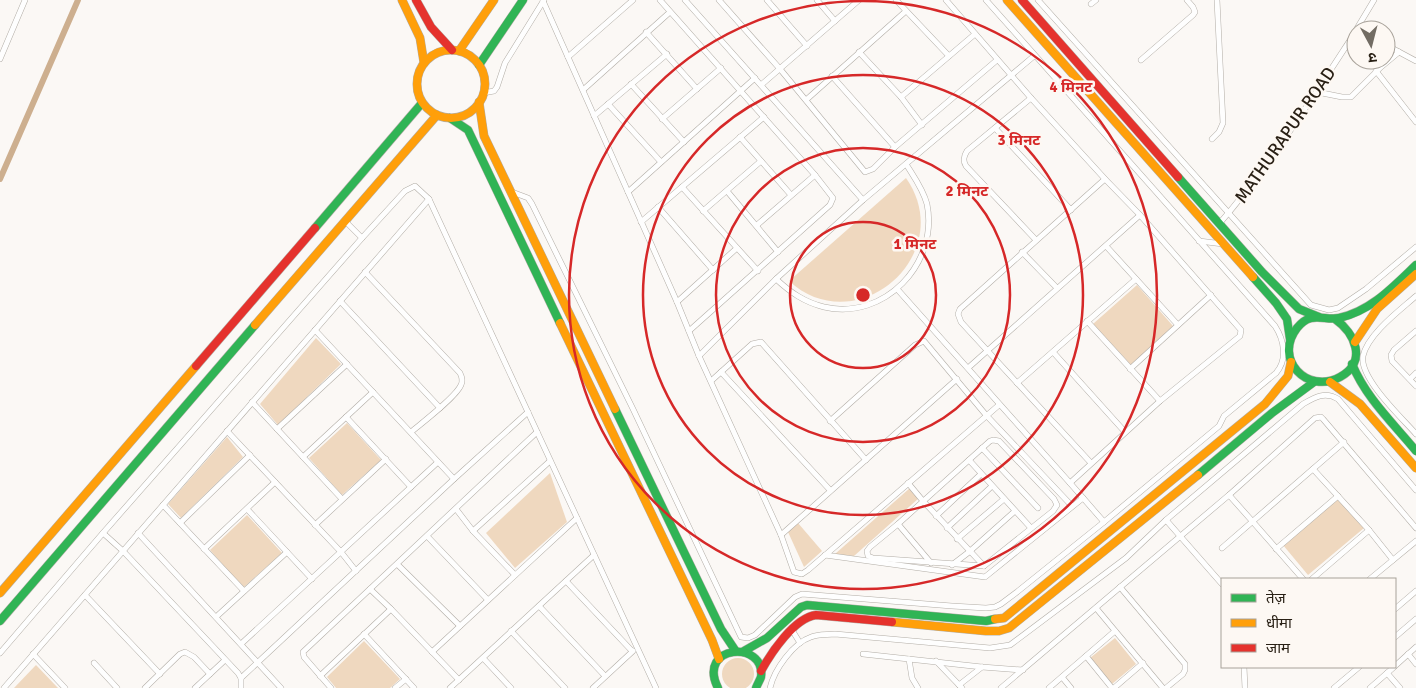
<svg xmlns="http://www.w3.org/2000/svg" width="1416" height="688" font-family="Signika,'Noto Sans Devanagari',sans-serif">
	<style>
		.green { fill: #efd8bf }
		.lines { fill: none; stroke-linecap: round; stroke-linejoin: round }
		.canal { stroke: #cdaf8f; stroke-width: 6 }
		.street-casing { stroke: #b2ada6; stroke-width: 6 }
		.fast-casing { stroke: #b2ada6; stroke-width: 9 }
		.slow-casing { stroke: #b2ada6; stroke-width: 9 }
		.jam-casing { stroke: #b2ada6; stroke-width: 9 }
		.street { stroke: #fefefe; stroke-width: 5 }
		.fast { stroke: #30b455; stroke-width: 8 }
		.slow { stroke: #ff9f0a; stroke-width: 8 }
		.jam { stroke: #e5322d; stroke-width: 8 }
		.ring { fill: none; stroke: #d62828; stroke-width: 2.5 }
		.labels { text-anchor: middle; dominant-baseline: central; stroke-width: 5; stroke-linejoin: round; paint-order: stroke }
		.street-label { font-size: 18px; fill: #292015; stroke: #fdf8f3 }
		.centre { fill: #d62828; stroke: #fdf8f3; stroke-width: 2.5 }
		.ring-label { font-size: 15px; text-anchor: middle; font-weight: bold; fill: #d62828; stroke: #fdf8f3; stroke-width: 5; stroke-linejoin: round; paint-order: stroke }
	</style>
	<rect width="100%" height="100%" fill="#fbf8f5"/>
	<!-- green -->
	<g class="green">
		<path d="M906,178c53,76 -49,165 -117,103z"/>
		<path d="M1137,285l36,41 -42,39 -38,-41z"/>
		<path d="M316,338l25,26 -63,61 -18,-21z"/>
		<path d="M347,423l34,37 -39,35 -33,-37z"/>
		<path d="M227,437l16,20 -62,61 -13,-14z"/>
		<path d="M550,473l17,49 -52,46 -29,-35z"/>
		<path d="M910,488l9,10 -65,58 -19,-2z"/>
		<path d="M1338,498l26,30 -56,47 -25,-30z"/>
		<path d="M247,515l35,38 -39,35 -33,-38z"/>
		<path d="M798,523l24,28 -18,16 -16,-35z"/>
		<path d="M1115,638l21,26 -24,20 -22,-26z"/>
		<path d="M364,641l36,38 -10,9h-54l-9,-11z"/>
		<circle cx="738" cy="674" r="16"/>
		<path d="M36,665l22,23h-44z"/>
	</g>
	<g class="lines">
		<!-- canal -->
		<path class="canal" d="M0,179l78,-179"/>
		<!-- street casing -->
		<g class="street-casing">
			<g id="street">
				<path d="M660,0l155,175 18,23 -3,7 -141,126"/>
				<path d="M685,0l178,200"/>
				<path d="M719,0l61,69 85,103 8,-3 22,-22 102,-87"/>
				<path d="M767,0l40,46"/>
				<path d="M817,0l18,21"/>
				<path d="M896,0l53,56"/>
				<path d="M946,0l85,98 74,81 35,36 101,115 -1,6 -80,65 -90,82"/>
				<path d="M1038,0l273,305 18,5 9,-2 28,-19 50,-42"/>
				<path d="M543,1l134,301 22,54 82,179 13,37 8,2 6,-4 191,-165"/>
				<path d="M1091,4l5,-4"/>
				<path d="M1356,30l18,-30"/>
				<path d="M646,32l51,57"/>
				<path d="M1386,45l30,16"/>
				<path d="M859,52l42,45 21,28"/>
				<path d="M568,57l65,-57"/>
				<path d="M0,59l25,-59"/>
				<path d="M1141,60l52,-45 2,-3 -2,-5 -6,-7"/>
				<path d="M1376,71l40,51"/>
				<path d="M832,76l63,71"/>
				<path d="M631,84l53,58"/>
				<path d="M761,85l98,-85"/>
				<path d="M583,90l87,-78"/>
				<path d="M1317,92l25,5h9l30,-30 18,-15"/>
				<path d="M483,93l11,-2 3,-4 8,-24 39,-63"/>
				<path d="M901,97l74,-63"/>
				<path d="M1031,98l-64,53c-4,6 -4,10 -1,15l70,74"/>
				<path d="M806,100l100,-89"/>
				<path d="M608,104l53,58"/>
				<path d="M594,116l73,-62"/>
				<path d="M662,119l59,-51"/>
				<path d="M995,128l76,82"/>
				<path d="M740,137l51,58"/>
				<path d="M1212,139l7,-7 4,-9 -6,-123"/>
				<path d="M682,187l76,84"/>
				<path d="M727,191l51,61"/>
				<path d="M512,192l16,6 4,6 101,205 108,228 7,1 7,-3 40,-38 7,-3 150,12 34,2 9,-1 6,-3 16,-12 87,-70 115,-96 5,-10 52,-43c12,-14 8,-33 -1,-47l-289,-326"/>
				<path d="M628,192l127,-114"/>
				<path d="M658,207l55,63"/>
				<path d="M703,211l58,-50"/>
				<path d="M346,222l16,16"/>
				<path d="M641,222l123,-105"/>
				<path d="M1219,224c52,-60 94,-127 137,-193"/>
				<path d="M757,225l58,-50"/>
				<path d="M1199,241l24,3"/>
				<path d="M1106,246l72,79"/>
				<path d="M1022,252l35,36"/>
				<path d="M365,272l95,101c2,4 3,8 1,12 -5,12 -38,37 -50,47"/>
				<path d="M776,279c14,13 28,23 48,28 60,14 115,-43 103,-103 -4,-15 -13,-27 -21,-40"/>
				<path d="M898,290l172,193 34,39"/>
				<path d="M1416,296c-17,15 -48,38 -53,60 -4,22 39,62 53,78"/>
				<path d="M340,301l100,107"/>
				<path d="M677,302l60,-54"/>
				<path d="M1087,321l73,80"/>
				<path d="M315,330l139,149"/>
				<path d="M1416,331l-22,19 -3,5 1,6 24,25"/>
				<path d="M1053,352l72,80"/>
				<path d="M699,356l77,-77 87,-79 171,-144"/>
				<path d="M968,368l172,-153"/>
				<path d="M1130,369l81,-74"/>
				<path d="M721,372l109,118"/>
				<path d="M1410,379l6,-6"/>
				<path d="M711,381l41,-37 9,-2 105,118"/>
				<path d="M1017,383l119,-104"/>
				<path d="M252,402l90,97"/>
				<path d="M346,417l65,70"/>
				<path d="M830,421l85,-76 9,-4 62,74 86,91"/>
				<path d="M277,429l70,-65"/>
				<path d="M227,431l114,121 15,19"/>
				<path d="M993,440l6,1 55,58 3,6 -4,6 -69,55 -111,-8 -5,-2 -1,-5 3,-4 28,-23 92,-83z"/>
				<path d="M982,448l56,60"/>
				<path d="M303,457l70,-65"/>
				<path d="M969,460l62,68"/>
				<path d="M1091,463l-130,-141 -3,-8 2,-5 145,-130"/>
				<path d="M1313,469l56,61 24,30"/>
				<path d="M908,483l15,18 61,65"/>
				<path d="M1229,495l24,27 50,57"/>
				<path d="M163,505l81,86"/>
				<path d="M247,509l65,70"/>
				<path d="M456,509l17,22 42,44"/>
				<path d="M936,516l45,-42"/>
				<path d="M1166,520l56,64"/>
				<path d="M180,523l70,-68"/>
				<path d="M898,524l33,39"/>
				<path d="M315,525l71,-66"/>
				<path d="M947,528l45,-42"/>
				<path d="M473,531l77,-70"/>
				<path d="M103,533l20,18 115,122 3,5v10"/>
				<path d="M138,533l143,155"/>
				<path d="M781,535l176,-156"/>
				<path d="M427,536l61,64"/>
				<path d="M957,539l47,-40"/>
				<path d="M1222,548l122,-106"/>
				<path d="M204,549l71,-67"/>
				<path d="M1276,549l62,-53"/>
				<path d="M825,555l160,22 98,-79"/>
				<path d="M397,564l63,62"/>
				<path d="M952,565l17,-13 46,-41"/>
				<path d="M1312,579l57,-49"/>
				<path d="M1370,579l46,-38"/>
				<path d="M566,581l66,70"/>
				<path d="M1120,587l65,77v6l-2,4 -17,14"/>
				<path d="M370,589l21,20 68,71"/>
				<path d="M85,595l75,79"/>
				<path d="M539,606l66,70"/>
				<path d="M1096,608l67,80"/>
				<path d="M1395,609l21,-18"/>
				<path d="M216,617l71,-65"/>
				<path d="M792,630l8,13"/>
				<path d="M511,631l54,57"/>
				<path d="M364,634l50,54"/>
				<path d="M1395,637l21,-18"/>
				<path d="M241,644l197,-182"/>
				<path d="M432,652l145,-134"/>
				<path d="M0,653l103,-120 259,-295 43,-47 10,-5 14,13 227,489"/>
				<path d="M33,654l32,34"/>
				<path d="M863,654l119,13 41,3"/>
				<path d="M1408,654l8,10"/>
				<path d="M1086,656l26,32"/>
				<path d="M483,658l28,30"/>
				<path d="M909,659l3,19 6,10"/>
				<path d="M936,661l26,27"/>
				<path d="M94,663l23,25"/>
				<path d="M1395,666l21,-19"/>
				<path d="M1244,667l1,21"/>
				<path d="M1387,673l13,15"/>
				<path d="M320,676l71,-67"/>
				<path d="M1062,677l9,11"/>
				<path d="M241,678l213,-199 74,-67"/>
				<path d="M959,685l23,-18"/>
				<path d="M4,688l425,-489"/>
				<path d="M145,688l35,-34 5,-2 9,5 16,17"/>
				<path d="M195,688l30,-28"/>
				<path d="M331,688l-27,-31 -1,-5 234,-220"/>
				<path d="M395,688l11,-9"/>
				<path d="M450,688l144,-133"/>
				<path d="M593,688l40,-37"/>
				<path d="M770,688c4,-18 23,-45 41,-51 7,-3 16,-2 24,-3l155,14 20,-3 116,-87 40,-38 137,-116c12,-7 22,-13 35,-5l78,91"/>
				<path d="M1001,688l228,-193 86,-77 6,-1 2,2 93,109"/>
				<path d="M1049,688l66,-57"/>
				<path d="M1114,688l29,-25"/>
				<path d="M1334,688l25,-21"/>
				<path d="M1370,688l24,-21"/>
			</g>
		</g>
		<!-- fast casing -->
		<g class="fast-casing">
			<g id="fast">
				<path d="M479,65l44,-65"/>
				<path d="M450,118l18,12 92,193"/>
				<path d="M1178,177l84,95 37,37 20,8"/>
				<path d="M315,228l107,-125"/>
				<path d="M1253,277l23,26 11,16 3,20"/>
				<path d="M1335,319c20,14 33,43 5,58 -33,18 -67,-18 -43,-49 14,-18 27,-7 42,-10 32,-7 54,-31 77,-53"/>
				<path d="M1352,364c14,34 41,59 64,87"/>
				<path d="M615,409l106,220 14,21"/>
				<path d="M1198,475l74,-62 42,-31"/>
				<path d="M0,621l255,-296"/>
				<path d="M744,651l23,-13 34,-31 6,-2 179,16 9,-2"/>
				<path d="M718,688c-22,-44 48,-48 43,-11 -1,3 -4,8 -5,11"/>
			</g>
		</g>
		<!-- slow casing -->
		<g class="slow-casing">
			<g id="slow">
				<path d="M402,0l18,38 4,25"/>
				<path d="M1007,0l246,277"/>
				<circle cx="451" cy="84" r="34"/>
				<path d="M459,51l35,-51"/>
				<path d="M479,102l5,34 131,273"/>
				<path d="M560,323l152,317 7,19"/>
				<path d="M255,325l182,-210"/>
				<path d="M1355,342l22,-33 39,-35"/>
				<path d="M1330,382l30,22 56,64"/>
				<path d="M0,593l196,-227"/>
				<path d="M995,619l9,-1 261,-214 23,-28 3,-14"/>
				<path d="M892,622l94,9h13l10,-3 189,-153"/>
			</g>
		</g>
		<!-- jam casing -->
		<g class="jam-casing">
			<g id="jam">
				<path d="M416,0l15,27 21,23"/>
				<path d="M1022,0l156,177"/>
				<path d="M196,366l119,-138"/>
				<path d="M761,671c10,-18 33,-53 55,-56l76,7"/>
			</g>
		</g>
		<!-- street -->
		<use href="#street" class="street"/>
		<!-- fast -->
		<use href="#fast" class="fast"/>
		<!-- slow -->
		<use href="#slow" class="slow"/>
		<!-- jam -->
		<use href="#jam" class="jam"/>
	</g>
	<!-- distance rings -->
	<g class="ring">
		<circle cx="863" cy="295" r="73"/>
		<circle cx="863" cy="295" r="147"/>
		<circle cx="863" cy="295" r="220"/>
		<circle cx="863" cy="295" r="294"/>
	</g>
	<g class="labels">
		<!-- street labels -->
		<g class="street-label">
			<text transform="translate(1285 135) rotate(-55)">MATHURAPUR ROAD</text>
		</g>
	</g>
	<circle cx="863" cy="295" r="8" class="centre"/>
	<g class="ring-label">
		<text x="1071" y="92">4 मिनट</text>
		<text x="1019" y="145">3 मिनट</text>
		<text x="967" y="196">2 मिनट</text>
		<text x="915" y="249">1 मिनट</text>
	</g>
	<!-- legend -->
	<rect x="1221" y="578" width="175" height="90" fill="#fdf8f3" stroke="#a8a29a"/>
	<rect x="1231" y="594" width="25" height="8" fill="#30b455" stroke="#a8a29a"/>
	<text x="1266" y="603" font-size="15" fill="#292015">तेज़</text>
	<rect x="1231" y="619" width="25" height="8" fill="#ff9f0a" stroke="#a8a29a"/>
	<text x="1266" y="628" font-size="15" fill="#292015">धीमा</text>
	<rect x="1231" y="644" width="25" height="8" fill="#e5322d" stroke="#a8a29a"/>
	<text x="1266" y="653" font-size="15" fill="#292015">जाम</text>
	<!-- north arrow -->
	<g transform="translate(1371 45) rotate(173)"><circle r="24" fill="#fdf8f3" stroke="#a8a29a"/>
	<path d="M0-4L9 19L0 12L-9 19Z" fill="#726c63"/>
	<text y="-8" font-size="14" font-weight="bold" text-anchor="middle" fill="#292015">उ</text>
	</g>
</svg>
